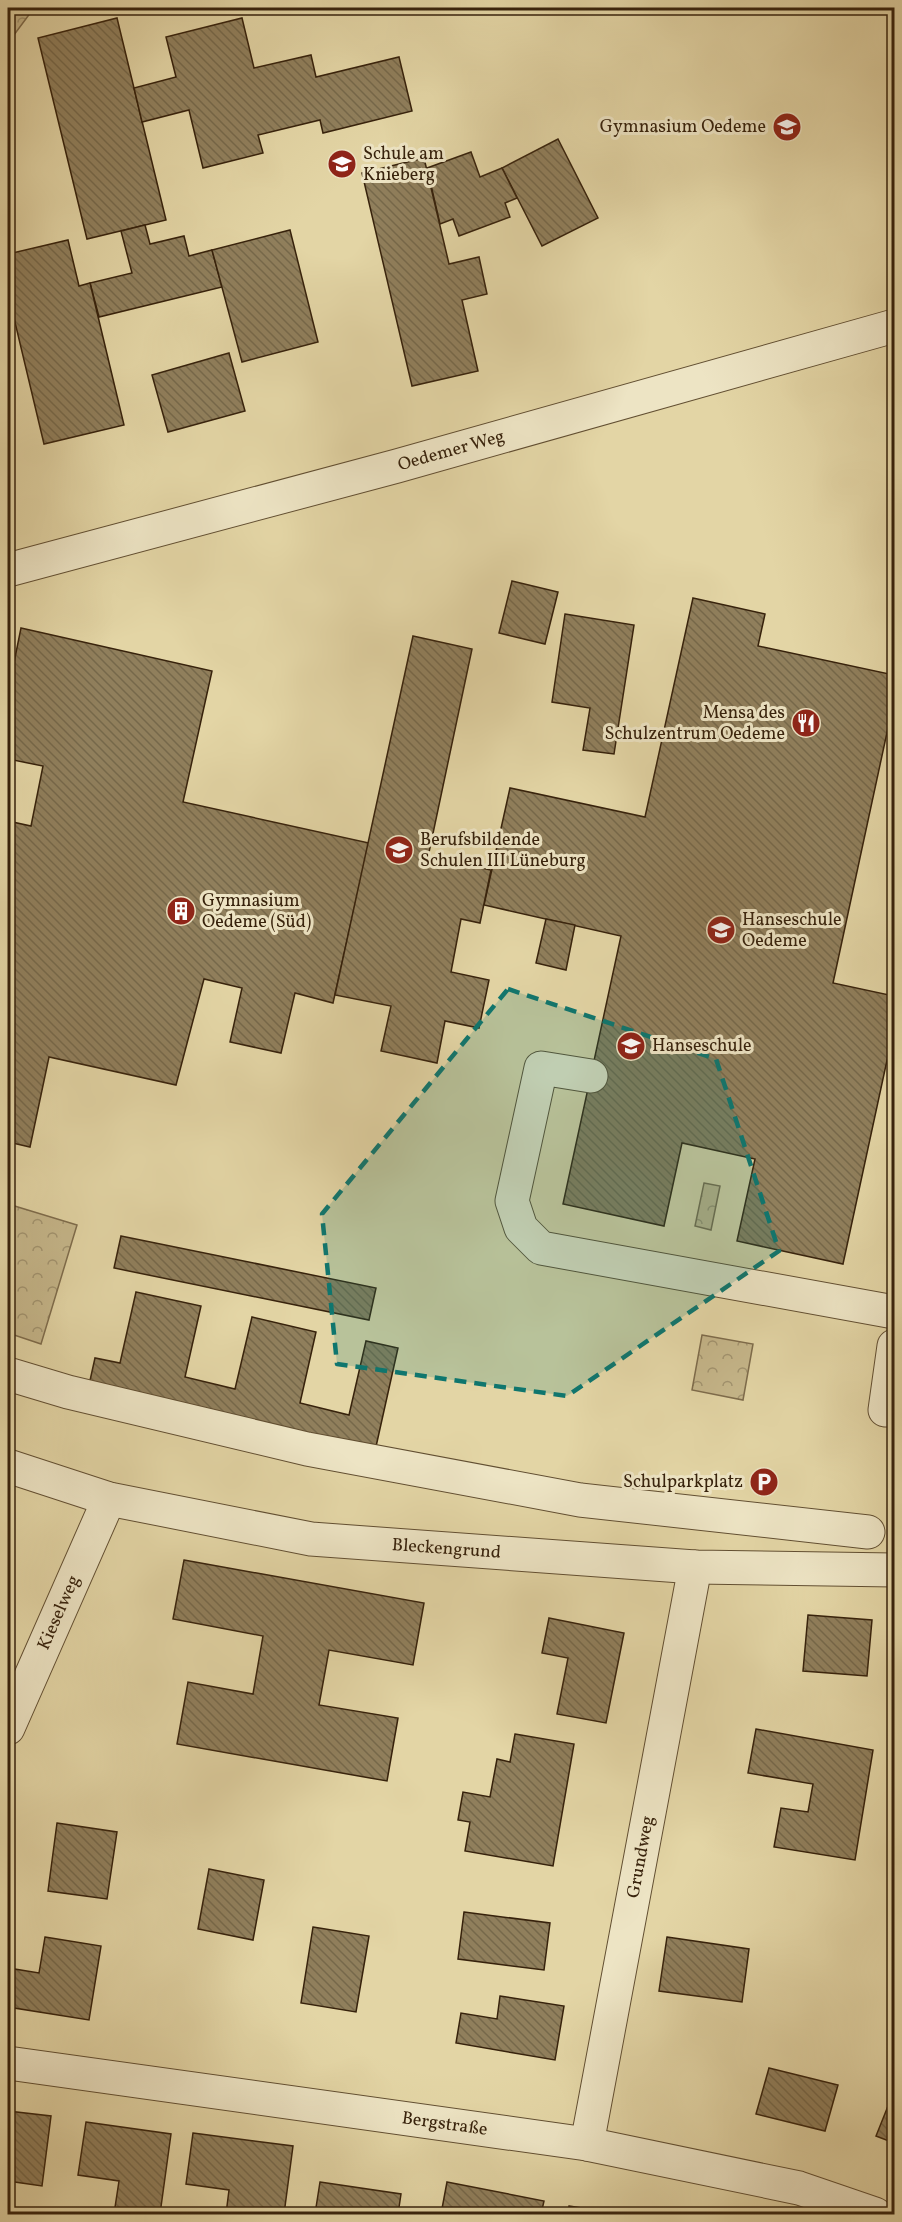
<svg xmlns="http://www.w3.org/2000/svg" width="902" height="2222" font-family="Vollkorn,serif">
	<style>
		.forest { fill: url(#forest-crowns); stroke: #7e6c4c; stroke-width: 1.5 }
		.building { fill: url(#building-back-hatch); stroke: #37220c; stroke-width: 1.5 }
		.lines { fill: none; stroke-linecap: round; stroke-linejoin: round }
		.minor-casing { stroke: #624f32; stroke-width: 35 }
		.minor { stroke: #ede4c4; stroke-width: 33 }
		.marked { fill: #0f766e; fill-opacity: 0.2; stroke: #0f766e; stroke-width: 4.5; stroke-dasharray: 12 8; stroke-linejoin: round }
		.labels { text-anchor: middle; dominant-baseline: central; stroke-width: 6; stroke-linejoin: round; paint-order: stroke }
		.poi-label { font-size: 18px; fill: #37220c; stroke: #ede4c4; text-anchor: start }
		.street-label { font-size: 18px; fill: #37220c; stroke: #ede4c4 }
	</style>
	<defs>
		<pattern id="forest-crowns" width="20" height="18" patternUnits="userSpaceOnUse" patternTransform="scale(1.5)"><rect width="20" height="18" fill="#c6b78b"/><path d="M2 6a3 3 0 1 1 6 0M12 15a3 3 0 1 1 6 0" fill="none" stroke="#a29470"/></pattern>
		<pattern id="building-back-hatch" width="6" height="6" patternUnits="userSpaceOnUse" patternTransform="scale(1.5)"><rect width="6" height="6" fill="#907f5c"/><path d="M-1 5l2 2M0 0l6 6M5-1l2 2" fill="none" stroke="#76684a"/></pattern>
	</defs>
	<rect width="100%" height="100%" fill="#e3d5a5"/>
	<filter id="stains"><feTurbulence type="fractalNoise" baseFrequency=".00333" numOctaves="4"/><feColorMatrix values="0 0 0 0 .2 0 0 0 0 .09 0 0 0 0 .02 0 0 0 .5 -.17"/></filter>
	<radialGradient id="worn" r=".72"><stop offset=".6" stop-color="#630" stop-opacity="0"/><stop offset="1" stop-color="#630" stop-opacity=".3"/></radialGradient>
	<!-- forest -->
	<g class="forest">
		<path d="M8,8h26l-26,35z"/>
		<path d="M704,1183l16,3 -9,44 -16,-4z"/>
		<path d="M8,1204l69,21 -36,119 -33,-11z"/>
		<path d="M702,1335l51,9 -10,56 -51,-10z"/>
	</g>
	<!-- building -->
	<g class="building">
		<path d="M117,18l49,202 -79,19 -49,-201z"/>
		<path d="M242,18l12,50 57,-13 5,22 83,-20 13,54 -89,22 -3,-13 -62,15 5,18 -60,15 -14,-58 -47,12 -8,-34 42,-11 -10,-40z"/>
		<path d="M558,139l40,79 -56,28 -40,-78z"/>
		<path d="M471,152l9,25 22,-9 15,30 -12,5 5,14 -51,19 -6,-17 -13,5 -13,-56z"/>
		<path d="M424,158l25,106 30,-7 8,37 -25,6 16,71 -66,15 -50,-213z"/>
		<path d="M145,225l5,19 34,-8 5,20 23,-6 10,37 -123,30 -9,-34 42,-10 -11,-42z"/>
		<path d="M290,230l28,112 -76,20 -30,-112z"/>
		<path d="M68,240l11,46 11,-3 34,142 -80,19 -36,-151v-39z"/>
		<path d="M229,353l16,58 -77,21 -16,-57z"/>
		<path d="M512,581l46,11 -13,52 -46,-11z"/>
		<path d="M693,598l72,16 -7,32 136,29v25l-61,283 61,13v32l-51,236 -106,-23 18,-82 -73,-16 -18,83 -101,-22 58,-268 -137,-31 26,-117 135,29z"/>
		<path d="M565,614l69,11 -20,129 -31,-4 7,-42 -38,-6z"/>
		<path d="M21,628l191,43 -29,131 186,41 -36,160 -38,-10 -14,60 -51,-11 12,-54 -38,-9 -28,106 -127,-28 -19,90 -22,-5v-321l23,5 12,-60 -35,-7v-67z"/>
		<path d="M413,636l59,13 -44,208 63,13 -11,53 -19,-4 -10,53 38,8 -10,48 -34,-7 -8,42 -56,-12 10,-45 -56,-11z"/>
		<path d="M546,919l29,6 -9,45 -30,-7z"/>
		<path d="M121,1236l255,52 -7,32 -255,-52z"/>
		<path d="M136,1292l65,14 -16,71 50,12 17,-72 64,15 -16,71 49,12 17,-74 32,7 -23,103 -286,-66 6,-27 25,5z"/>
		<path d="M184,1560l240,43 -11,62 -84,-15 -10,55 79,13 -11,63 -210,-37 11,-62 65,12 10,-58 -90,-17z"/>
		<path d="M808,1615l64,5 -5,56 -64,-5z"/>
		<path d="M549,1618l75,15 -18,90 -49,-9 11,-56 -26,-5z"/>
		<path d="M756,1729l117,21 -18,110 -81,-13 7,-39 27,4 5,-28 -65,-11z"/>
		<path d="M515,1734l59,10 -21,122 -88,-15 5,-29 -12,-2 5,-28 27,5 7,-38 13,3z"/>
		<path d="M57,1823l60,9 -10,67 -59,-8z"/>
		<path d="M209,1869l55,11 -11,60 -55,-11z"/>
		<path d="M464,1912l86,11 -6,47 -86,-11z"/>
		<path d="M313,1927l56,9 -13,76 -55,-9z"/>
		<path d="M45,1937l56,9 -12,74 -81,-13v-39l31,5z"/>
		<path d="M667,1937l82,12 -7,53 -83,-11z"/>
		<path d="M500,1996l64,10 -9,54 -99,-17 5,-30 36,6z"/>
		<path d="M769,2068l69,17 -13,46 -69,-17z"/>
		<path d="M894,2091v52l-18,-7z"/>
		<path d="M8,2111l43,5 -9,70 -34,-5z"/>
		<path d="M86,2122l85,12 -11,80h-46l5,-33 -41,-6z"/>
		<path d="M193,2133l100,13 -9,68h-58l3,-24 -43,-6z"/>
		<path d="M320,2182l81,12 -3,20h-83z"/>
		<path d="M447,2182l97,19 -3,13h-100z"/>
		<path d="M569,2206l52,8h-53z"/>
	</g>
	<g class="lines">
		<!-- minor casing -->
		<g class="minor-casing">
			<g id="minor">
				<path id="s1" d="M8,570l389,-104 497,-140"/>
				<path d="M591,1076l-50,-8 -29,133 9,27 20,20 353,64"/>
				<path d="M8,1374l60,18 239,57 273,51 288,32"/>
				<path d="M885,1410l9,-64"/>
				<path id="s2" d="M8,1466l101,33 202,40 384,28 199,3"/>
				<path id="s3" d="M8,1728l101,-229"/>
				<path id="s4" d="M8,2063l579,81 212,44 76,26"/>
				<path id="s5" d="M587,2144l108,-577"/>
			</g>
		</g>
		<!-- minor -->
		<use href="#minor" class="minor"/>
	</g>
	<!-- marked area -->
	<path class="marked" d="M508,989l208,70 63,192 -212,145 -230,-32 -15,-150z"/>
	<!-- icons -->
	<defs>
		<g id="school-disc" transform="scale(1.5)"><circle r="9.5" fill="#8f2418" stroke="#ede4c4"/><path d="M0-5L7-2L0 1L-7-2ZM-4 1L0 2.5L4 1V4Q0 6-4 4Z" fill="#fff"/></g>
		<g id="restaurant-disc" transform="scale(1.5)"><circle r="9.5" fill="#8f2418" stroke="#ede4c4"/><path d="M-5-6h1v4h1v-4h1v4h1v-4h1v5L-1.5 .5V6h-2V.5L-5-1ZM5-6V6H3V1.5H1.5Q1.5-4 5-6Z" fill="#fff"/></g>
		<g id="building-disc" transform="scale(1.5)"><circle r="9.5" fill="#8f2418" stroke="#ede4c4"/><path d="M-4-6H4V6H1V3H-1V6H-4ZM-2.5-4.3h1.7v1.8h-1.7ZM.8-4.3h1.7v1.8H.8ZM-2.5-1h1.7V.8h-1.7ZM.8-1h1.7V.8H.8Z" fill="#fff"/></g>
		<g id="parking-disc" transform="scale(1.5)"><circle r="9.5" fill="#8f2418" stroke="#ede4c4"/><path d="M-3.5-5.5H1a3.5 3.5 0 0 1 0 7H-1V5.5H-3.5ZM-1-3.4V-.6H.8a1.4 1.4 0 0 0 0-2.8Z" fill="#fff"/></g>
	</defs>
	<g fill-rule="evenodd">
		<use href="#school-disc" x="787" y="127"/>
		<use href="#school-disc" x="342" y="164"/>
		<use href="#restaurant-disc" x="806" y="723"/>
		<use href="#school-disc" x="399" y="850"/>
		<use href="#building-disc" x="181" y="911"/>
		<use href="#school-disc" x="721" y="930"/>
		<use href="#school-disc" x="631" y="1046"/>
		<use href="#parking-disc" x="764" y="1482"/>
	</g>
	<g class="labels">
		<!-- poi labels -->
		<g class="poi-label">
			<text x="766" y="127" text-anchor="end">Gymnasium Oedeme</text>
			<text x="363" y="154">Schule am<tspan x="363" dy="21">Knieberg</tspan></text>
			<text x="785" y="713" text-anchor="end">Mensa des<tspan x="785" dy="21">Schulzentrum Oedeme</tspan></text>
			<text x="420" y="840">Berufsbildende<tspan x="420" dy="21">Schulen III Lüneburg</tspan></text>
			<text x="202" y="901">Gymnasium<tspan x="202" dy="21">Oedeme (Süd)</tspan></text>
			<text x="742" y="920">Hanseschule<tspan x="742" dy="21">Oedeme</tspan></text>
			<text x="652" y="1046">Hanseschule</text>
			<text x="743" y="1482" text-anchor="end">Schulparkplatz</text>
		</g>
		<!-- street labels -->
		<g class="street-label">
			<text stroke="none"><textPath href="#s1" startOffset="459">Oedemer Weg</textPath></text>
			<text stroke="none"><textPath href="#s2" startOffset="448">Bleckengrund</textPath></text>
			<text stroke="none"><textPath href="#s3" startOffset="126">Kieselweg</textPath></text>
			<text stroke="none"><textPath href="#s5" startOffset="292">Grundweg</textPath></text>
			<text stroke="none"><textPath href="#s4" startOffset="441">Bergstraße</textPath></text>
		</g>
	</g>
	<!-- margin -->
	<rect width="902" height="2222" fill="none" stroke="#e3d5a5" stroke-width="30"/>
	<rect x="9" y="9" width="884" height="2204" fill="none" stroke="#37220c" stroke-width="3"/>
	<rect x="15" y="15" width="872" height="2192" fill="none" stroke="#37220c" stroke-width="1.5"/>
	<rect width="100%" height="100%" filter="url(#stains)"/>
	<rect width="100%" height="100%" fill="url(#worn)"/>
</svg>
